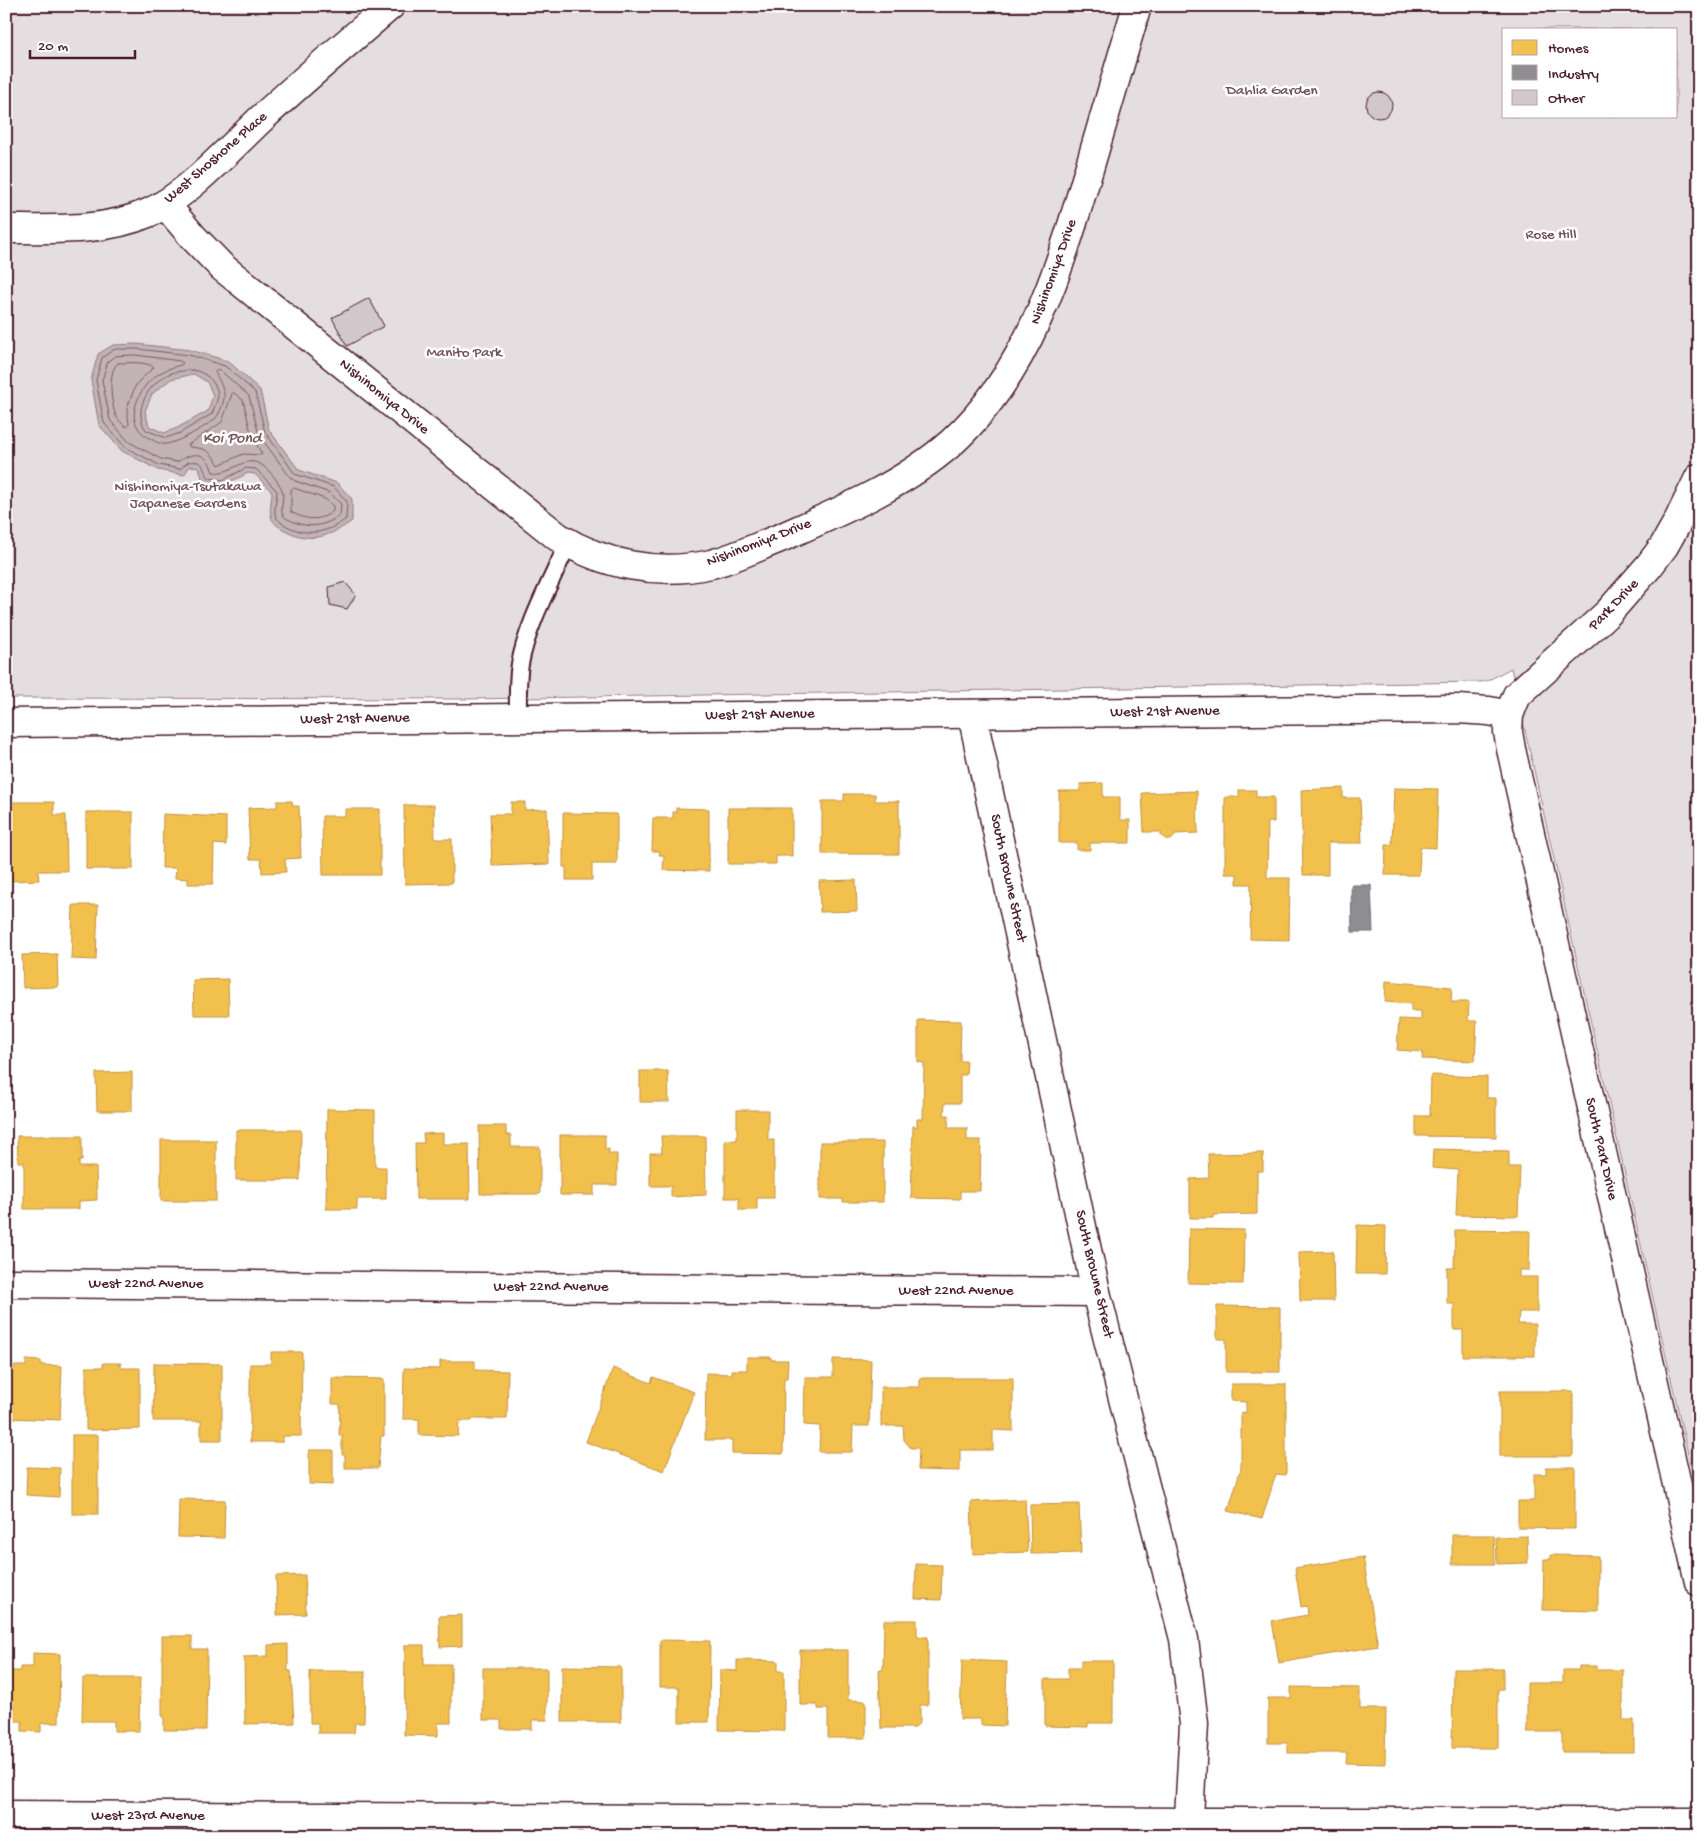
<svg xmlns="http://www.w3.org/2000/svg" width="1705" height="1842" font-family="'Gochi Hand',sans-serif">
	<style>
		.green { fill: #e5dee0; stroke: #987e86; fill-rule: evenodd }
		.water { fill: #c1b3b6; stroke: #91787e; fill-rule: evenodd }
		.homes { fill: #f2c14e; stroke: #c09044 }
		.industry { fill: #8d8d92; stroke: #796c73 }
		.lines { fill: none; stroke-linecap: round; stroke-linejoin: round }
		.shore { stroke: #7a5a63; stroke-width: 1 }
		.building { fill: #d2c7cb; stroke: #4a1f2b }
		.lane-casing { stroke: #4a1f2b; stroke-width: 20 }
		.street-casing { stroke: #4a1f2b; stroke-width: 31 }
		.lane { stroke: #fff; stroke-width: 16 }
		.street { stroke: #fff; stroke-width: 28 }
		.labels { text-anchor: middle; dominant-baseline: central; stroke-width: 5; stroke-linejoin: round; paint-order: stroke }
		.park-label { font-size: 15px; fill: #714f58; stroke: #fff }
		.street-label { font-size: 15px; fill: #4a1f2b; stroke: #fff }
		.water-label { font-size: 16px; font-style: italic; fill: #74535c; stroke: #fff }
	</style>
	<rect width="100%" height="100%" fill="#fff"/>
	<filter id="ink" filterUnits="userSpaceOnUse"><feTurbulence type="fractalNoise" baseFrequency=".02" numOctaves="2"/><feDisplacementMap in="SourceGraphic" scale="10" xChannelSelector="R" yChannelSelector="G"/><feConvolveMatrix kernelMatrix="1 2 1 2 8 2 1 2 1" color-interpolation-filters="sRGB"/></filter>
	<g filter="url(#ink)">
		<!-- green -->
		<path class="green" d="M6,6h1693v1497l-188,-835 -24,13 -6,1 -1014,17 -461,-1zM1504,29h172v87h-172z"/>
		<!-- water -->
		<path class="water" d="M137,344l53,6 38,11 32,29 9,40 30,40 38,13 15,16v22c-21,15 -41,23 -65,10 -7,-3 -14,-7 -16,-15 -2,-7 1,-17 1,-24l-17,-18 -7,-1 -24,12 -21,-3 -4,-15 -9,-1 -6,9 -26,-5 -36,-19 -23,-26 -8,-45 7,-26 15,-9zM194,374l13,8 6,13 -5,16 -31,17 -13,5 -15,-7 -4,-15 7,-17 19,-15z"/>
		<!-- homes -->
		<g class="homes">
			<path d="M1103,783v14h17v23h10v23h-40v7h-13v-7h-18v-52h21v-7z"/>
			<path d="M1343,788v10h17l2,45h-34v32h-25l-2,-85z"/>
			<path d="M1394,788l44,1 -2,59 -16,-1 -1,28h-34l1,-30h6z"/>
			<path d="M1239,790h17v7h18v25h-6l-1,56h23l-1,62 -39,-1 1,-55h-14v-10h-12v-77h14z"/>
			<path d="M1197,791l1,42 -23,1v2l-4,4h-4l-6,-4v-4h-17l-2,-39z"/>
			<path d="M844,794h31v7h24v53h-77v-53h22z"/>
			<path d="M277,801h15l1,5h6l2,52 -16,1 1,13 -24,1 -1,-14h-11l-2,-51 29,-1z"/>
			<path d="M13,802h41v13h12l1,56h-29l1,9 -30,1v-66h4z"/>
			<path d="M511,802h14v8l22,-1 2,55 -57,2 -2,-52h21z"/>
			<path d="M404,805h30l1,34h17v44l-47,1z"/>
			<path d="M676,808l33,1v62l-46,-1 1,-15h-5l1,-4h-8l1,-33h20v-6h3z"/>
			<path d="M728,808h64v48h-16v8h-48z"/>
			<path d="M345,809h35v66h-57l-1,-59h23z"/>
			<rect x="86" y="812" width="47" height="57"/>
			<path d="M563,813l54,1v50h-25v16h-26v-13h-3z"/>
			<path d="M163,814l63,3v28l-12,-1 -1,40h-25v-5l-13,-1 1,-10h-14z"/>
			<path d="M856,880l1,31 -37,1 -1,-31z"/>
			<path d="M73,905h25l-2,55 -25,-1z"/>
			<path d="M57,954l1,33 -35,1 -1,-33z"/>
			<path d="M228,979l1,36h-35l-1,-35z"/>
			<path d="M1386,981l66,6 -1,15h18l-1,19h9l-2,40 -53,-2 1,-7 -26,-2 2,-31 22,1v-9h-10v-7l-26,-2z"/>
			<path d="M918,1020l43,1 -1,40h7l-1,14h-6v28h-15l-1,12h5l-1,13h19v12h14l-1,51h-20v8l-49,-1 2,-72 4,1v-8h6l1,-56 -6,-1z"/>
			<path d="M640,1071h28l1,31h-29z"/>
			<path d="M132,1072v39h-35l-1,-38z"/>
			<path d="M1431,1075l56,2v21h9v39l-80,-1v-20h14z"/>
			<path d="M327,1109l48,1v57h11v32h-29v10h-31z"/>
			<path d="M737,1110h31v30h6v58h-17v12h-18v-12h-14v-58h12z"/>
			<path d="M479,1126h27v9h5v12h29v47h-60z"/>
			<path d="M236,1130h65l-1,50h-64z"/>
			<path d="M443,1133v11h26l1,55h-54l-1,-56h9l-1,-9z"/>
			<path d="M560,1135h45v14h4v5h8v31h-23v10h-34z"/>
			<path d="M17,1136h65v25h-3v6h17l1,33 -18,1v8h-55v-47h-6z"/>
			<path d="M661,1136h44l1,59 -35,2v-11h-21v-33h12z"/>
			<rect x="161" y="1140" width="55" height="61"/>
			<path d="M820,1142h63v60h-40v-3h-23z"/>
			<path d="M1433,1149l76,2v16h11l-2,49 -62,-1 2,-45 -26,-2z"/>
			<path d="M1263,1153v18h-6v43l-44,1v3h-23v-39l19,-1 -1,-24z"/>
			<path d="M1357,1225l29,1 -1,48h-29z"/>
			<path d="M1189,1229l55,1 -1,54 -55,-1z"/>
			<path d="M1455,1230l75,1 -1,39h-10v7h18v35h-18l-1,12h17v32h-72v-26h-9v-26h-7v-36h7z"/>
			<path d="M1333,1251l1,50h-34l-1,-49z"/>
			<path d="M1217,1306l63,1v65h-54v-33h-9z"/>
			<path d="M271,1352h31l-1,84h-18v6h-33v-78h21z"/>
			<path d="M747,1357h24v3h17l-1,18h-3l-1,76 -51,-1v-13h-27l1,-67 26,1v-4h15z"/>
			<path d="M833,1359l38,1 -2,66h-16l-1,26h-33l1,-26 -16,-1 1,-48h28z"/>
			<path d="M26,1360l15,1v4l21,1 -2,54 -51,-2 1,-52h16z"/>
			<path d="M440,1361h35v9l33,1 -1,48h-35v2h-13l-1,15 -39,-1v-16h-16l1,-51 36,1z"/>
			<path d="M103,1363h18v5h19v61l-54,1v-63h17z"/>
			<path d="M154,1363l68,1v76h-21v-19h-48z"/>
			<path d="M613,1368l38,15 2,-6 41,15 -30,79 -78,-29z"/>
			<path d="M332,1378l52,1v57h-3l-3,32h-33v-13h-3v-19h-3l1,-32h-8z"/>
			<path d="M920,1378h93v53l-20,-1v20h-33v21l-42,-1 1,-22h-8l-7,-8 -1,-14h-22v-39h39z"/>
			<path d="M1231,1384h55v91l-10,-1 -14,45 -34,-8 13,-43v-56l5,1v-11l-15,-1z"/>
			<rect x="1500" y="1391" width="73" height="65"/>
			<rect x="72" y="1435" width="26" height="79"/>
			<path d="M309,1450h24v35l-24,-1z"/>
			<path d="M27,1467l33,1 -1,29 -33,-2z"/>
			<path d="M1546,1467h29v62l-57,-1v-27h16v-27h12z"/>
			<path d="M179,1499l46,1 -1,38 -46,-1z"/>
			<path d="M1025,1499l3,53 -55,2 -2,-52z"/>
			<path d="M1079,1504l2,49 -50,1 -1,-49z"/>
			<path d="M1452,1535h42l1,29h-43z"/>
			<path d="M1527,1536l1,27 -31,1 -1,-27z"/>
			<path d="M1551,1555l47,1v55l-55,-1 1,-51h7z"/>
			<path d="M1363,1557l15,89 -99,17 -7,-42 36,-6 -1,-9 -6,1 -6,-39z"/>
			<path d="M916,1564l26,1 -1,35 -26,-1z"/>
			<path d="M305,1575l1,39 -29,1 -1,-39z"/>
			<path d="M462,1615v31l-22,1 -1,-31z"/>
			<path d="M884,1620h33v17h11v68h-8v17l-5,6h-34l-2,-58h4z"/>
			<path d="M162,1636h30v13h15l-1,81h-42v-14h-2z"/>
			<path d="M660,1640l50,1 -1,81h-30v-35h-19z"/>
			<path d="M288,1644v27h3l3,52 -49,1 -1,-67 24,-1v-11z"/>
			<path d="M405,1645h19v19h27v59h-13v13l-34,-1z"/>
			<path d="M800,1650h48v50l18,1v37h-38v-29h-10v-4h-18z"/>
			<path d="M33,1653l27,1 -1,69h-18v9l-19,-1v-10h-16v-50h14v-4h13z"/>
			<path d="M737,1660l41,1v10h6v60l-65,-1 1,-60 17,1z"/>
			<path d="M962,1660l45,2 -2,64 -24,-1v-6h-21z"/>
			<path d="M1081,1661h32v62h-25v4l-43,-1v-47h23v-11h13z"/>
			<path d="M562,1666l59,1v55h-59z"/>
			<path d="M1579,1666h18v4h26v50h11v32h-72v-20h-35v-49h36v-13h16z"/>
			<path d="M483,1668h64v52h-15v9h-31v-9h-18z"/>
			<path d="M1453,1669h50v20h-5v59h-46z"/>
			<path d="M310,1671h55l-1,52h-9l-1,10h-36v-10h-8z"/>
			<path d="M83,1678h57l-1,53h-25v-10h-32z"/>
			<path d="M1291,1687l69,1v21h26l-1,55 -39,-1 1,-10h-59v-10h-20v-45h23z"/>
		</g>
		<!-- industry -->
		<path class="industry" d="M1351,885h20l2,47h-21z"/>
		<g class="lines">
			<!-- shore -->
			<g class="shore">
				<path d="M115,349h22l52,6 36,11 30,26 10,40 30,42 39,13 13,15 -1,17c-17,13 -37,18 -57,8 -6,-3 -12,-6 -14,-13 -1,-7 2,-16 2,-23l-21,-22 -10,-1 -23,12 -14,-2c-9,-11 -2,-18 -21,-16l-8,7 -21,-4 -34,-18 -21,-24 -8,-43 6,-22z"/>
				<path d="M136,355l44,6 3,2 -2,2c-20,5 -35,14 -43,34 -8,18 -3,33 15,41 3,2 7,4 11,4 10,1 43,-18 51,-25 5,-5 10,-19 9,-25 -1,-8 -6,-15 -9,-22l2,-2 5,2 27,24 10,39 31,42 5,4 35,12 11,11 -1,11c-15,12 -33,14 -50,5 -3,-1 -7,-3 -8,-7 -1,-6 1,-13 1,-19 0,-8 -16,-27 -23,-30 -17,-9 -28,11 -47,8 -2,-3 -2,-8 -5,-11 -9,-12 -23,-4 -31,1l-16,-3 -32,-17 -19,-22 -8,-40 6,-19 8,-5z"/>
				<path d="M118,363c11,0 27,-2 36,4l-15,14 -4,6 -8,21 2,16 -2,3c-4,-2 -9,-7 -11,-11 -5,-12 -9,-45 2,-53z"/>
				<path d="M192,370c12,1 24,11 26,24 0,6 -4,14 -6,20l-32,19 -14,5 -20,-8c-14,-20 3,-47 23,-56 6,-3 16,-3 23,-4z"/>
				<path d="M234,393l9,7 9,37 10,17 -2,1 -17,-1 -24,11c-9,-14 -11,-16 -29,-18l-2,-2 34,-23 10,-28z"/>
				<path d="M294,488l31,11 8,7v5c-13,11 -28,9 -42,1v-22z"/>
			</g>
		</g>
		<!-- building -->
		<g class="building">
			<circle cx="1379" cy="105" r="13"/>
			<path d="M369,298l15,28 -37,20 -15,-28z"/>
			<path d="M345,582l11,13 -9,14 -17,-4 -1,-18z"/>
		</g>
		<g class="lines">
			<!-- lane casing -->
			<g class="lane-casing">
				<path id="lane" d="M518,718c0,-18 -1,-36 2,-54 7,-39 32,-84 48,-121"/>
			</g>
			<!-- street casing -->
			<g class="street-casing">
				<g id="street">
					<path d="M165,204l28,33 29,30 336,270c46,28 100,39 153,27 24,-6 46,-17 69,-26 59,-26 122,-52 171,-95 79,-72 109,-176 138,-274 16,-55 32,-109 48,-163"/>
					<path d="M6,229c48,0 98,3 142,-16 38,-16 83,-66 114,-95 41,-38 85,-75 128,-112"/>
					<path d="M1699,478l-22,45 -13,23 -15,20 -41,47 -91,82 -8,20 -1,17 3,17 188,833"/>
					<path d="M972,714l124,578 88,347 10,85 -6,112"/>
					<path d="M6,723l1452,-14 31,2 20,4"/>
					<path d="M6,1283l1090,9"/>
					<path d="M6,1815l1184,7h509"/>
				</g>
			</g>
			<!-- lane -->
			<use href="#lane" class="lane"/>
			<!-- street -->
			<use href="#street" class="street"/>
		</g>
	</g>
	<g class="labels">
		<!-- park labels -->
		<g class="park-label">
			<text x="1272" y="91">Dahlia Garden</text>
			<text x="1551" y="235">Rose Hill</text>
			<text x="464" y="353">Manito Park</text>
			<text x="188" y="487">Nishinomiya-Tsutakawa<tspan x="188" dy="17">Japanese Gardens</tspan></text>
		</g>
		<!-- street labels -->
		<g class="street-label">
			<text transform="translate(216 158) rotate(-41)">West Shoshone Place</text>
			<text transform="translate(1054 272) rotate(-70)">Nishinomiya Drive</text>
			<text transform="translate(384 397) rotate(39)">Nishinomiya Drive</text>
			<text transform="translate(759 543) rotate(-21)">Nishinomiya Drive</text>
			<text transform="translate(1614 605) rotate(-46)">Park Drive</text>
			<text transform="translate(1165 712) rotate(-1)">West 21st Avenue</text>
			<text transform="translate(760 715) rotate(-1)">West 21st Avenue</text>
			<text transform="translate(355 719) rotate(-1)">West 21st Avenue</text>
			<text transform="translate(1008 878) rotate(78)">South Browne Street</text>
			<text transform="translate(1601 1149) rotate(77)">South Park Drive</text>
			<text transform="translate(1094 1274) rotate(77)">South Browne Street</text>
			<text x="146" y="1284">West 22nd Avenue</text>
			<text x="551" y="1287">West 22nd Avenue</text>
			<text x="956" y="1291">West 22nd Avenue</text>
			<text x="148" y="1816">West 23rd Avenue</text>
		</g>
		<!-- water labels -->
		<g class="water-label">
			<text x="232" y="439">Koi Pond</text>
		</g>
	</g>
	<!-- margin -->
	<rect width="1705" height="1842" fill="none" stroke="#fff" stroke-width="25"/>
	<rect x="12" y="12" width="1680" height="1817" fill="none" stroke="#4a1f2b" stroke-width="2" filter="url(#ink)"/>
	<!-- legend -->
	<rect x="1502" y="28" width="175" height="90" fill="#ffffff" stroke="#b7a5aa"/>
	<rect x="1512" y="40" width="25" height="15" fill="#f2c14e" stroke="#b7a5aa"/>
	<text x="1548" y="52" font-size="15" fill="#4a1f2b">Homes</text>
	<rect x="1512" y="65" width="25" height="15" fill="#8d8d92" stroke="#b7a5aa"/>
	<text x="1548" y="78" font-size="15" fill="#4a1f2b">Industry</text>
	<rect x="1512" y="90" width="25" height="15" fill="#d2c7cb" stroke="#b7a5aa"/>
	<text x="1548" y="102" font-size="15" fill="#4a1f2b">Other</text>
	<!-- scale -->
	<path d="M30 50v8h105v-8" fill="none" stroke="#4a1f2b" stroke-width="2.5"/>
	<text x="38" y="50" font-size="15" fill="#4a1f2b" stroke="#ffffff" stroke-width="4" paint-order="stroke">20 m</text>
</svg>
